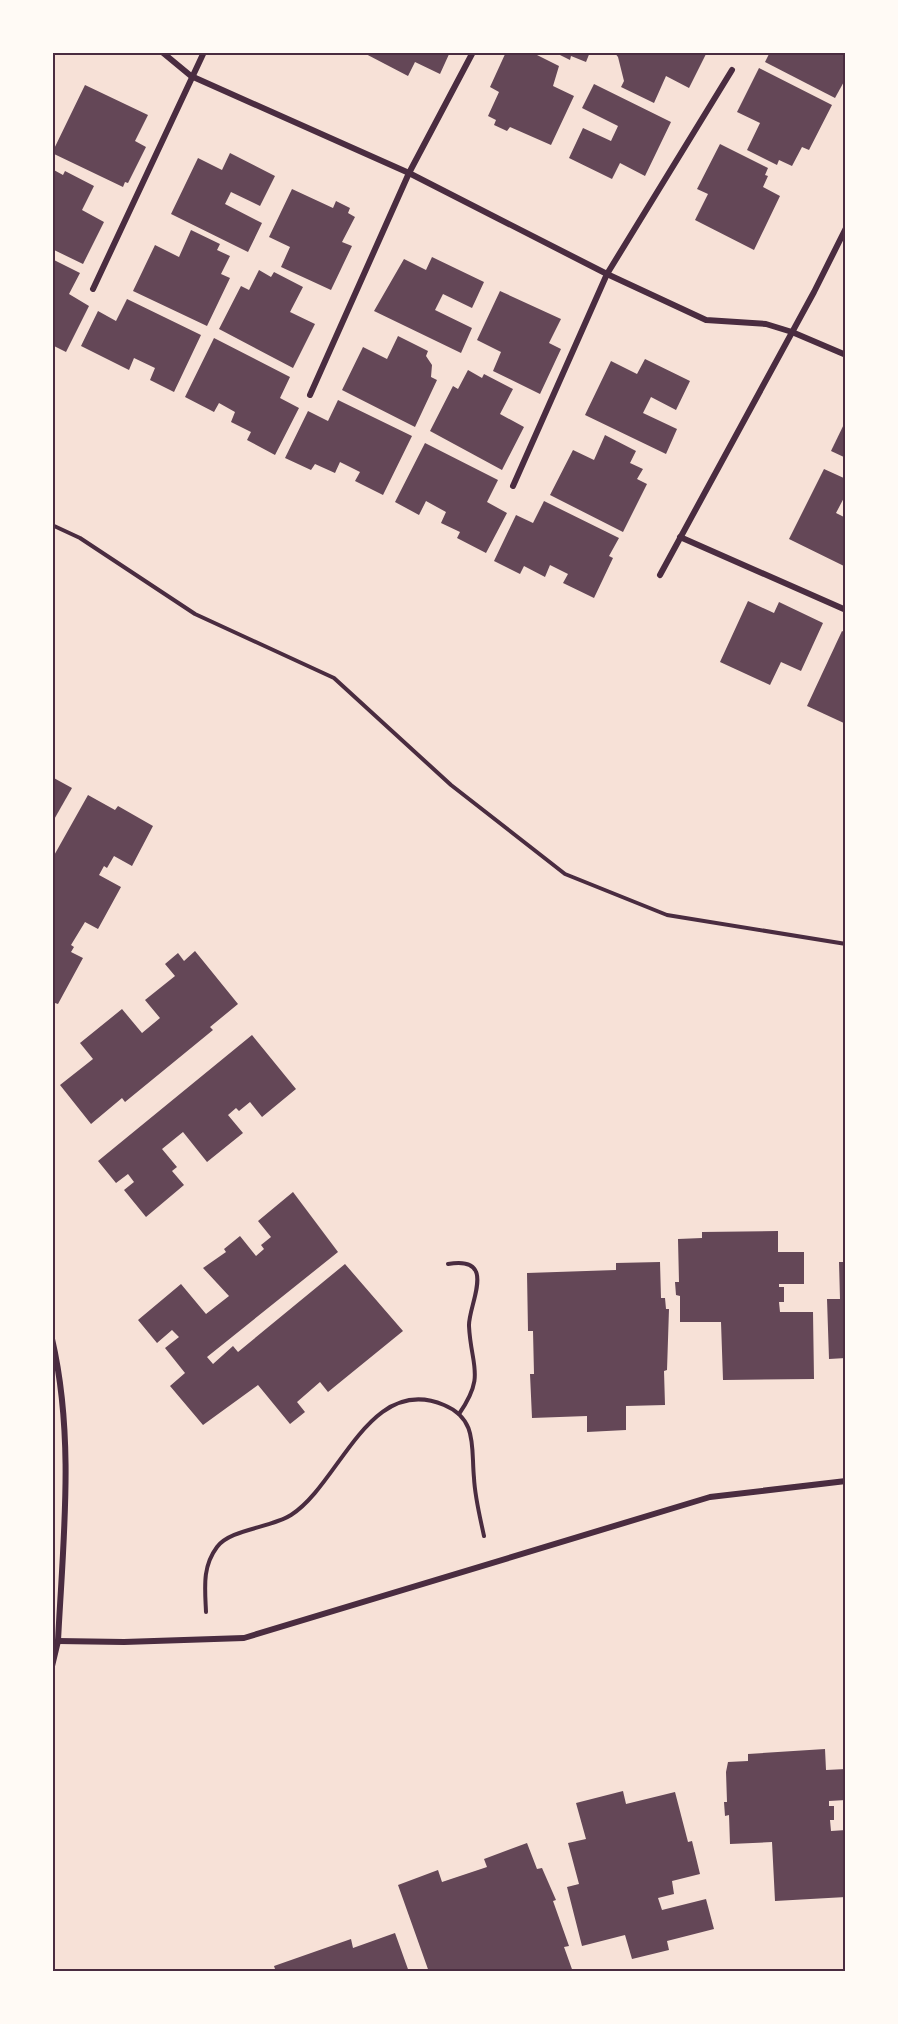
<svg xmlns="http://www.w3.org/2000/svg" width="898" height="2024" font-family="Lora,serif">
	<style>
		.building { fill: #644757 }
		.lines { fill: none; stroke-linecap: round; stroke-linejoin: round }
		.path { stroke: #4a2c40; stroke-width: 4 }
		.minor { stroke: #4a2c40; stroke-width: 6 }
		.neatline { fill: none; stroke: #4a2c40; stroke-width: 2 }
	</style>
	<rect width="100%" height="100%" fill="#f7e1d7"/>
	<!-- building -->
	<g class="building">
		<path d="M362,52h88l-10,22 -25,-12 -7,14z"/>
		<path d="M506,52h25l28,14 -6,20 21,10 -23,49 -41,-18 -3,4 -13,-6 2,-5 -8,-4 11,-24 -9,-5z"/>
		<path d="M554,52h36l-4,10 -15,-6 -1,4z"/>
		<path d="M614,52h93l-18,36 -23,-12 -12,27 -33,-16 3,-6 -6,-24z"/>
		<path d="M770,52h76v26l-11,20 -70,-36z"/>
		<path d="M759,68l73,37 -23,45 -7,-3 -10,19 -13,-6 -2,5 -30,-15 13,-27 -23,-11z"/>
		<path d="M594,84l77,38 -26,54 -25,-13 -8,16 -43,-21 14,-30 28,13 7,-15 -36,-18z"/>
		<path d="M85,85l63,30 -13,26 11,6 -18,36 -3,-1 -2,5 -71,-34z"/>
		<path d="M720,144l48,24 -3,7 3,1 -5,11 17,9 -26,54 -59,-30 13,-26 -11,-5z"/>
		<path d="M230,153l45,23 -15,30 -29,-14 -6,12 37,19 -14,29 -77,-38 27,-56 24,12z"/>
		<path d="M52,169l11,6 2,-4 29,15 -12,24 22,12 -21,42 -31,-15z"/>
		<path d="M292,189l41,19 3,-7 14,7 -2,5 7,4 -13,25 10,4 -21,44 -50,-23 9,-20 -21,-10z"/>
		<path d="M191,230l29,14 -3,6 13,6 -9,18 9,4 -23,48 -74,-35 22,-46 24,12z"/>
		<path d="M432,257l52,25 -12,26 -29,-14 -8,16 37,18 -11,25 -87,-42 30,-52 22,11z"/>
		<path d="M52,259l28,14 -11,21 20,12 -23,46 -14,-7z"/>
		<path d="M259,270l12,7 3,-5 29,15 -13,25 25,12 -22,44 -74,-39 22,-43 8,4z"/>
		<path d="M500,291l61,28 -12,24 12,6 -21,45 -47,-23 8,-19 -24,-12z"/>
		<path d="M127,299l74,36 -27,57 -24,-12 5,-12 -21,-10 -5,12 -48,-24 17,-35 18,10z"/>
		<path d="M398,336l30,15 -2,5 6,9 -1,12 6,3 -22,47 -73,-37 21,-43 24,12z"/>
		<path d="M214,338l76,39 -10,21 19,10 -24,47 -28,-15 4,-8 -20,-10 4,-10 -16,-9 -5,9 -29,-15z"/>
		<path d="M645,359l45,22 -14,29 -25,-13 -8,16 34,16 -11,25 -81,-39 26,-54 26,13z"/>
		<path d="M468,370l14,8 2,-4 29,15 -13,25 24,13 -22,43 -72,-39 23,-45 5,3z"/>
		<path d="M338,400l74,36 -29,59 -28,-14 5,-9 -20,-10 -5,11 -20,-9 -4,6 -26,-12 23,-47 20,10z"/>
		<path d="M846,420v38l-15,-7z"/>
		<path d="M605,435l31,16 -6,12 13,6 -6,10 10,5 -24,48 -73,-37 23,-45 21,10z"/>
		<path d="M425,443l73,37 -11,22 20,11 -21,40 -29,-15 3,-6 -19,-9 5,-11 -20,-11 -7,14 -24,-13z"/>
		<path d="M824,469l22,10v15l-10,19 10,5v49l-57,-28z"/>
		<path d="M544,501l75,37 -10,18 4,2 -19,40 -31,-15 5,-9 -18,-9 -5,12 -21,-11 -4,8 -26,-13 22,-46 17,8z"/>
		<path d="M748,601l26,12 5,-11 44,21 -22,48 -20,-9 -11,23 -50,-23z"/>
		<path d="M842,631l4,2v91l-39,-18z"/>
		<path d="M52,777l20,11 -20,35z"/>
		<path d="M88,795l27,15 3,-4 35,20 -21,40 -18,-10 -7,12 -3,-2 -5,9 22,12 -23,42 -13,-7 -14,23 3,2 -3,5 12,6 -25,46 -6,-2v-143z"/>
		<path d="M195,951l43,53 -28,23 3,3 -88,72 -3,-4 -31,26 -31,-39 33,-26 -13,-16 42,-34 20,24 18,-15 -15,-18 30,-24 -10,-12 13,-11 6,8z"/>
		<path d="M252,1035l44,54 -34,28 -12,-15 -11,9 -3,-3 -8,7 15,18 -36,29 -24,-30 -21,17 15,18 -5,4 12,14 -38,32 -22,-27 10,-8 -6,-8 -12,9 -18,-22z"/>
		<path d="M293,1192l45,60 -131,105 6,7 20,-18 5,6 107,-88 58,67 -75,61 -8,-10 -23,20 8,10 -15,12 -32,-39 -55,40 -33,-39 15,-13 -20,-25 14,-11 -7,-7 -15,13 -19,-23 43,-36 25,30 23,-18 -26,-28 23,-16 -2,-3 16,-13 16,20 8,-7 -3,-4 10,-8 -13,-16z"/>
		<path d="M778,1231v21h26v32h-25v3h5v15h-5l1,10h33l1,67 -91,1 -2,-58h-41v-26l-4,-1 -1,-13h4l-1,-43 24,-1v-6z"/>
		<path d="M660,1262l1,36h4l1,11h3l-2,61 -3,1 1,34 -39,1v24l-39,2v-16l-55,2 -2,-44h4l-1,-43h-5l-1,-58 89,-3v-7z"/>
		<path d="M839,1262h7v96l-17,1 -2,-60h13z"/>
		<path d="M825,1749l1,21 20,-1v31l-17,1v5h5v14h-4l1,11 15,-1v67l-71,4 -3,-59 -42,2 -1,-29 -4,1 -1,-14h3l-1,-30 2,-10 20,-1v-7z"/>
		<path d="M623,1791l3,13 49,-12 13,50 4,-1 8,33 -28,7 2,13 -16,4 4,12 44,-11 8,30 -47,12 2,9 -37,9 -7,-24 -43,11 -15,-59 12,-3 -11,-41 18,-4 -10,-36z"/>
		<path d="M527,1843l10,26 5,-1 14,32 -3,1 16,45 -5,1 9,25h-144l-31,-87 40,-15 4,12 45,-15 -3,-8z"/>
		<path d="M395,1933l14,39h-133l-2,-6 77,-27 2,9z"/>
	</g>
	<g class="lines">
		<!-- path -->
		<g class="path">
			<path d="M52,525l28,13 115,76 139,64 117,107 114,89 102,41 179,29"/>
			<path d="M448,1264c51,-9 20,41 21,62 2,41 17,49 -10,88"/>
			<path d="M206,1612c-1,-24 -4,-45 11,-65 13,-18 54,-19 74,-32 49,-31 78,-142 153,-110 34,14 27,43 30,73 1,20 6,39 10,58"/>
		</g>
		<!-- minor -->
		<g class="minor">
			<path d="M162,52l29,24 218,97 198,101 99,46 60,4 26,8 54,23"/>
			<path d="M93,289l111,-237"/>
			<path d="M310,395l99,-222 64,-121"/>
			<path d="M513,486l94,-212 125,-204"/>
			<path d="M680,537l166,73"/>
			<path d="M660,575l154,-283 32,-64"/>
			<path d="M52,1339c23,99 11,202 6,302l-6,25"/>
			<path d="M58,1641l66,1 120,-4 466,-141 136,-16"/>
		</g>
	</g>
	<!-- border -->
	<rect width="898" height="2024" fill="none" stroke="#fffaf5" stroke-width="108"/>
	<rect x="54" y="54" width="790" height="1916" class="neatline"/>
</svg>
